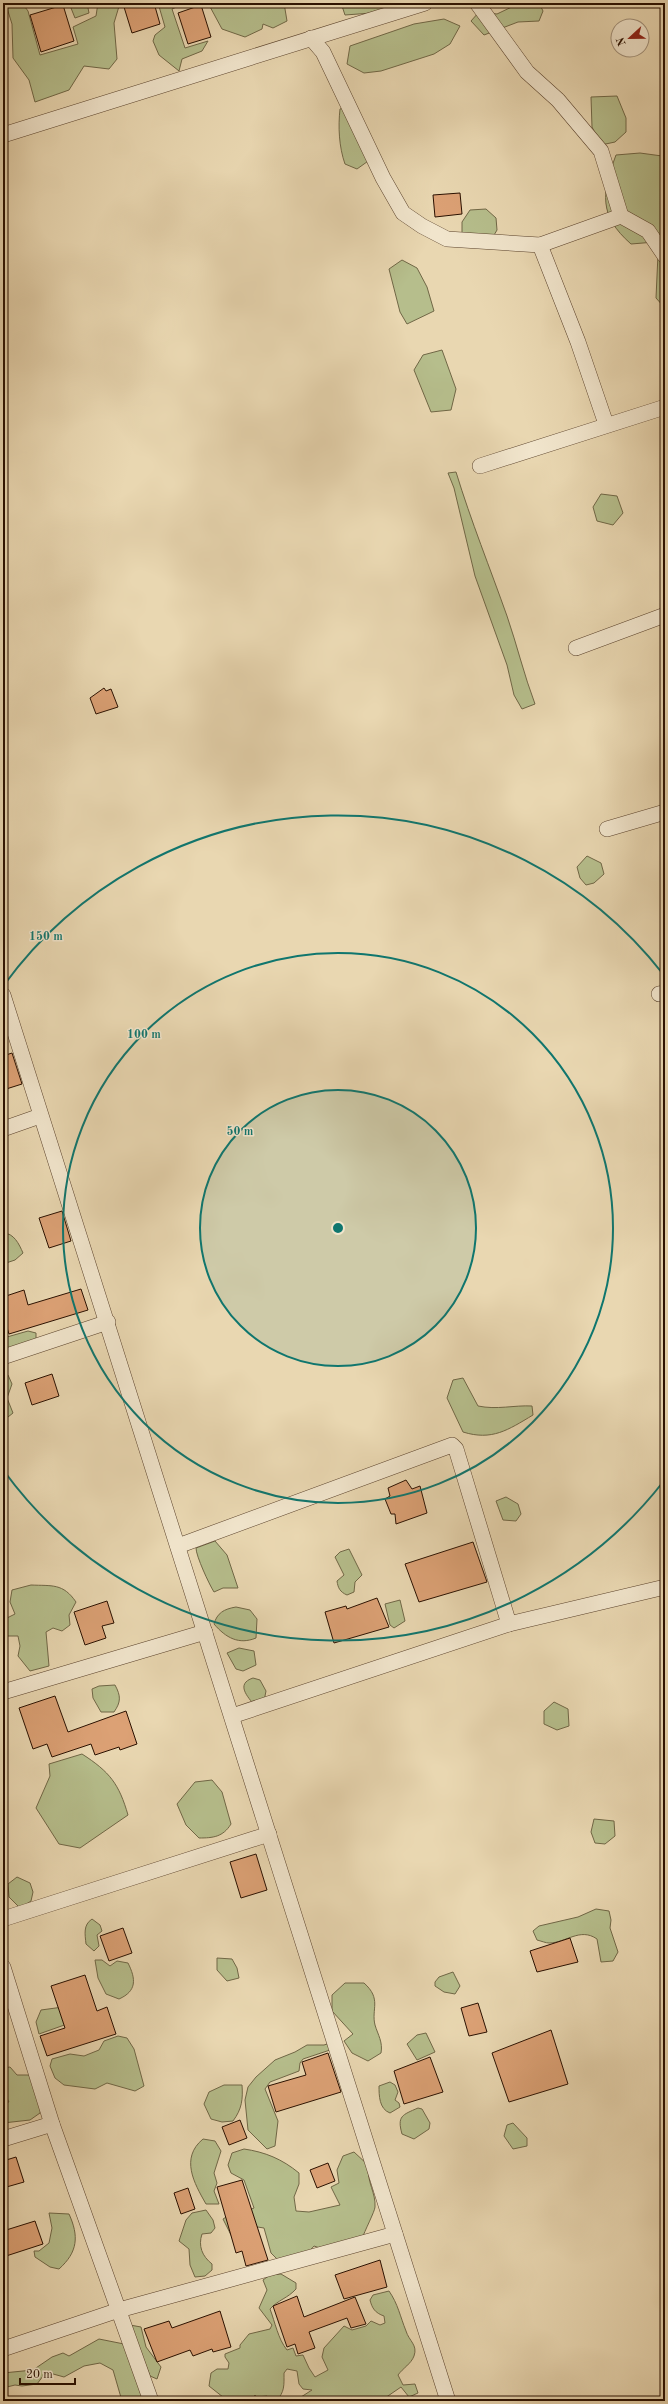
<svg xmlns="http://www.w3.org/2000/svg" width="668" height="2404" font-family="'Old Standard TT',serif">
	<style>
		.green { fill: #b6be8c; stroke: #706746 }
		.building { fill: #dca175; stroke: #2a1000 }
		.lines { fill: none; stroke-linecap: round; stroke-linejoin: round }
		.minor-casing { stroke: #5a422c; stroke-width: 16 }
		.minor { stroke: #f1e5cc; stroke-width: 15 }
		.ring { fill: none; stroke: #0f766e; stroke-width: 2 }
		.centre { fill: #0f766e; stroke: #f1e5cc; stroke-width: 2 }
		.ring-label { font-size: 12px; text-anchor: middle; font-weight: bold; fill: #0f766e; stroke: #f1e5cc; stroke-width: 3; stroke-linejoin: round; paint-order: stroke }
	</style>
	<rect width="100%" height="100%" fill="#e9d7b1"/>
	<filter id="stains"><feTurbulence type="fractalNoise" baseFrequency=".005" numOctaves="4"/><feColorMatrix values="0 0 0 0 .2 0 0 0 0 .09 0 0 0 0 .02 0 0 0 .5 -.17"/></filter>
	<radialGradient id="worn" r=".72"><stop offset=".6" stop-color="#630" stop-opacity="0"/><stop offset="1" stop-color="#630" stop-opacity=".3"/></radialGradient>
	<!-- green -->
	<g class="green">
		<path d="M22,3l6,8 12,44 38,-11 -5,-17 23,-11 2,-13h22l-6,20 3,36 -8,10 -25,-3 -15,24 -34,12 -6,-22 -16,-22 -1,-34 -5,-16z"/>
		<path d="M69,3h18l2,10 -14,5z"/>
		<path d="M158,3h22l1,2 -9,4 13,39 23,-7 -6,10 -20,8 -3,12 -20,-16 -6,-14 2,-6 10,-8z"/>
		<path d="M208,3h76l3,18 -14,7 -10,-4 -1,5 -17,8 -23,-8z"/>
		<path d="M341,3h45l-1,9 -40,3z"/>
		<path d="M520,3h19l4,8 -4,10 -21,1 -34,13 -13,-14 8,-9 18,2z"/>
		<path d="M444,19l16,7 -10,18 -16,10 -53,17 -17,2 -17,-9 3,-18 64,-22z"/>
		<path d="M617,96l9,22v14l-11,10 -14,3 -9,-18 -1,-30z"/>
		<path d="M355,102l16,57 -14,10 -12,-5c-6,-17 -7,-37 -5,-55z"/>
		<path d="M640,153l22,3 3,5v147l-9,-10 2,-44 -3,-12 -24,2c-33,-29 -29,-51 -15,-89z"/>
		<path d="M486,209l10,9 1,12 -7,12 -28,-4v-16l8,-12z"/>
		<path d="M402,260l15,8 10,19 7,24 -27,13 -7,-12 -11,-43z"/>
		<path d="M442,350l14,39 -5,21 -20,2 -17,-42 9,-15z"/>
		<path d="M456,472c15,49 34,96 51,144 10,29 17,59 28,88l-13,5 -8,-14 -7,-30 -32,-89 -21,-88 -6,-15z"/>
		<path d="M601,494l16,2 6,17 -10,12 -16,-4 -4,-14z"/>
		<path d="M587,856l14,7 3,11 -10,9 -8,2 -6,-7 -3,-11z"/>
		<path d="M3,1233c11,0 16,11 20,20l-8,7 -12,4z"/>
		<path d="M28,1331l8,2v7l-33,10v-18l4,5z"/>
		<path d="M3,1374l5,1 4,9 -5,14 6,15 -10,8z"/>
		<path d="M463,1378l15,28c19,4 36,-1 54,0l1,9c-25,15 -41,26 -70,17l-16,-34 6,-18z"/>
		<path d="M506,1497l12,7 3,10 -5,7 -13,-1 -7,-19z"/>
		<path d="M215,1541l12,14 11,33h-15l-9,4c-5,-8 -18,-36 -18,-44z"/>
		<path d="M349,1549l13,26 -7,7 -1,10 -7,3c-7,-3 -9,-7 -10,-14l7,-6 -9,-18 5,-5z"/>
		<path d="M31,1585c21,1 32,-2 45,17l-7,13 1,10 -8,6 -9,-3 -7,4 3,34 -19,5 -12,-15 2,-10 -2,-10h-11l-4,-6v-10l12,-6 -5,-12 2,-12z"/>
		<path d="M400,1600l5,21 -11,7 -4,-3 -5,-21z"/>
		<path d="M236,1607l14,3 7,9 -1,19c-17,7 -30,0 -42,-14 3,-11 10,-15 22,-17z"/>
		<path d="M239,1648l15,3 2,14 -13,6 -7,-2 -9,-16z"/>
		<path d="M253,1678l7,2 6,11 -2,10 -9,5c-7,-9 -20,-22 -2,-28z"/>
		<path d="M115,1685c6,11 6,17 -1,27h-13l-8,-14 -1,-9 7,-3z"/>
		<path d="M554,1702l14,7 1,17 -12,4 -13,-6v-13z"/>
		<path d="M82,1754c28,18 37,30 46,61l-48,33 -21,-4 -23,-36 14,-32 -1,-12z"/>
		<path d="M212,1780l10,12 9,32c-8,13 -18,14 -32,14l-13,-13 -9,-21 18,-22z"/>
		<path d="M594,1819l20,2 1,15 -10,8 -10,-1 -4,-11z"/>
		<path d="M17,1877l13,6 3,9 -2,9 -11,7 -11,-11 -1,-13z"/>
		<path d="M596,1909l13,2 2,9 -1,8 8,24 -5,9 -12,1 -4,-23c-17,-12 -31,4 -48,4 -3,0 -8,-2 -12,-3l-4,-9 6,-5 39,-9z"/>
		<path d="M92,1919l8,6 2,6 -5,4 2,11 -5,5 -8,-7c-1,-10 -3,-19 6,-25z"/>
		<path d="M217,1958l15,1 5,9 2,10 -12,3 -10,-11z"/>
		<path d="M95,1960h7l8,6 7,-5 11,2c8,16 9,28 -9,36l-13,-5 -8,-16z"/>
		<path d="M453,1972l7,14 -5,8 -11,-2 -9,-6v-4l4,-5z"/>
		<path d="M345,1983h19c18,16 7,26 11,42 3,10 8,17 6,28l-13,8 -16,-8 -8,-12 9,-7 -21,-23v-16z"/>
		<path d="M63,2007l7,16 -31,11 -3,-12 5,-12z"/>
		<path d="M426,2033l9,19 -18,8 -10,-16 10,-9z"/>
		<path d="M118,2036l9,2 7,11 10,37 -9,5 -28,-8 -12,6 -31,-4 -9,-7 -5,-12 2,-7 18,-5 14,2 15,-6 5,-9z"/>
		<path d="M333,2042l3,6 -33,11 -3,4 -1,8 -29,11 -5,7 13,32 -3,25 -8,3 -19,-19 -3,-30 3,-13 8,-10 19,-17 20,-8 12,-7h17z"/>
		<path d="M10,2067l7,8h14l13,22 -4,16 -10,7 -27,3v-20l6,-1 -6,-11v-23z"/>
		<path d="M390,2082l5,3 3,7 -3,8 4,3 1,4 -10,6c-11,-4 -11,-18 -11,-27z"/>
		<path d="M224,2085h18c1,14 0,24 -9,36l-11,1 -11,-3 -7,-15 5,-12z"/>
		<path d="M418,2108l4,1 8,14 -1,6 -15,10 -12,-5c-5,-18 0,-19 16,-26z"/>
		<path d="M513,2123l14,15v8l-14,3 -9,-13 3,-11z"/>
		<path d="M203,2139l12,2 6,10 -7,22 3,10 -3,8 5,13h-13c-12,-21 -26,-46 -3,-65z"/>
		<path d="M244,2149c21,3 38,10 55,24v11l-5,13 2,14 13,1 31,-7 -9,-18 8,-4 -2,-13 6,-14 11,-4 14,13c-1,18 8,28 7,42 0,4 -11,25 -13,32l-30,13 -18,-6 -10,11 -27,2 -6,-6 -7,-25 -13,-2 -19,11 -9,-18c10,-7 21,-6 31,-11l-10,-28 -13,-7 -3,-8 4,-12z"/>
		<path d="M206,2210l7,10 2,8 -4,5 -9,1c-4,12 0,22 10,30v6l-7,6 -10,1 -5,-12 -1,-16 -10,-8 7,-21 6,-7z"/>
		<path d="M49,2213l20,1c10,22 9,38 -10,55l-9,-2 -15,-10 -1,-6h5l10,-8 3,-15z"/>
		<path d="M281,2274l15,9v6c-8,9 -18,11 -26,20 5,13 8,30 17,41l6,-2 3,8 7,-1 6,13 6,9 13,-7 -6,-13 2,-9 20,-22 8,4 14,-4 5,-5 9,4 5,-2 -1,-7c-9,-3 -12,-8 -14,-16l3,-5 16,-4c9,13 11,25 17,40 3,10 12,14 8,25 -3,8 -11,12 -16,19l5,10 12,-1 3,9 -9,4 -8,-10 -16,11v3h-85l1,-4 11,-7 -9,-1 -4,-5 -2,-13 -10,-2 -3,4c0,12 1,19 -8,28h-9v-5l-10,1 -2,-2 -6,6h-21l-19,-15 2,-13 6,-4h11l1,-6 -4,-6v-3l15,-6v-3l9,-11 21,-5 2,-4 -13,-17 8,-18 -4,-10 7,-5z"/>
		<path d="M130,2325l11,2 5,20 15,20 -4,12 -7,-3z"/>
		<path d="M99,2339l25,5 22,57h-24l-9,-31 -13,-7 -16,3 -20,11 -18,-5 -9,12 -15,2 -7,-1 -12,3v-15l30,-3 19,-13 11,-4 6,3z"/>
	</g>
	<!-- building -->
	<g class="building">
		<path d="M138,3h16l6,21 -28,9 -8,-26z"/>
		<path d="M63,5l11,36 -33,11 -11,-37z"/>
		<path d="M201,5l10,32 -23,7 -10,-31z"/>
		<path d="M460,193l2,21 -27,3 -2,-22z"/>
		<path d="M104,688l2,3 5,-2 7,18 -22,7 -6,-16z"/>
		<path d="M12,1053l10,31 -19,6v-34z"/>
		<path d="M62,1211l9,30 -22,7 -10,-30z"/>
		<path d="M81,1289l7,21 -79,24 -6,-19v-18l21,-7 4,15z"/>
		<path d="M52,1374l7,22 -27,9 -7,-22z"/>
		<path d="M406,1480l6,9 8,-3 7,27 -31,11 -1,-10h-4l-6,-15 5,-3 -2,-8z"/>
		<path d="M473,1542l14,40 -68,20 -14,-38z"/>
		<path d="M377,1598l12,29 -55,16 -9,-31 21,-6 1,3z"/>
		<path d="M107,1601l7,22 -12,3 4,12 -21,7 -11,-33z"/>
		<path d="M55,1696l13,36 58,-21 11,33 -17,6 -1,-3 -24,8 -4,-11 -39,13 -5,-13 -14,5 -14,-41z"/>
		<path d="M256,1854l11,36 -26,8 -11,-36z"/>
		<path d="M123,1928l9,25 -23,8 -9,-25z"/>
		<path d="M570,1938l8,24 -41,10 -7,-21z"/>
		<path d="M85,1975l12,36 10,-4 9,27 -69,22 -7,-20 25,-8 -14,-42z"/>
		<path d="M478,2003l9,29 -18,4 -8,-28z"/>
		<path d="M551,2030l17,54 -59,18 -17,-49z"/>
		<path d="M328,2053l13,39 -65,20 -8,-26 38,-11 -4,-13z"/>
		<path d="M430,2057l13,35 -39,12 -10,-33z"/>
		<path d="M240,2120l7,18 -18,7 -7,-18z"/>
		<path d="M16,2157l8,25 -21,6v-27z"/>
		<path d="M328,2163l7,18 -18,7 -7,-18z"/>
		<path d="M242,2180l26,80 -22,6 -4,-15 -6,2 -19,-66z"/>
		<path d="M188,2188l7,21 -14,5 -7,-21z"/>
		<path d="M35,2221l8,23 -40,13v-26z"/>
		<path d="M380,2260l7,27 -43,12 -9,-24z"/>
		<path d="M297,2296l7,21 51,-20 11,27 -15,4 -4,-10 -38,14 6,16 -17,6 -3,-10 -8,3 -14,-41z"/>
		<path d="M220,2311l11,36 -18,5 -1,-3 -19,7 -3,-6 -33,12 -13,-33 25,-8 3,7z"/>
	</g>
	<g class="lines">
		<!-- minor casing -->
		<g class="minor-casing">
			<g id="minor">
				<path d="M477,3l50,69 31,28 43,51 20,65 27,15 17,25"/>
				<path d="M311,38l12,14 60,126 20,35 19,13 25,13 93,6 81,-29"/>
				<path d="M3,135l422,-132"/>
				<path d="M540,245l38,97 28,82"/>
				<path d="M480,466l185,-59"/>
				<path d="M576,648l89,-33"/>
				<path d="M607,829l58,-17"/>
				<path d="M659,994l6,-1"/>
				<path d="M3,995l445,1406"/>
				<path d="M3,1129l37,-13"/>
				<path d="M3,1357l105,-35"/>
				<path d="M178,1546l274,-101 4,4 53,175"/>
				<path d="M3,1692l202,-60"/>
				<path d="M232,1716l277,-92 156,-37"/>
				<path d="M3,1919l266,-85"/>
				<path d="M3,1967l49,157 99,277"/>
				<path d="M3,2139l49,-15"/>
				<path d="M3,2349l116,-39 276,-76"/>
			</g>
		</g>
		<!-- minor -->
		<use href="#minor" class="minor"/>
	</g>
	<!-- distance rings -->
	<circle cx="338" cy="1228" r="138" fill="#0f766e" fill-opacity=".12"/>
	<g class="ring">
		<circle cx="338" cy="1228" r="138"/>
		<circle cx="338" cy="1228" r="275"/>
		<path d="M663 1482A413 413 0 0 1 4 1471M4 985A413 413 0 0 1 663 974"/>
	</g>
	<circle cx="338" cy="1228" r="6" class="centre"/>
	<g class="ring-label">
		<text x="46" y="940">150 m</text>
		<text x="144" y="1038">100 m</text>
		<text x="240" y="1135">50 m</text>
	</g>
	<!-- margin -->
	<rect width="668" height="2404" fill="none" stroke="#e9d7b1" stroke-width="16"/>
	<rect x="4" y="4" width="660" height="2396" fill="none" stroke="#2a1000" stroke-width="2"/>
	<rect x="8" y="8" width="652" height="2388" fill="none" stroke="#2a1000"/>
	<!-- north arrow -->
	<g transform="translate(630 38) rotate(248)"><circle r="19" fill="#f1e5cc" stroke="#a1907a"/>
	<path d="M0-3L7 15L0 10L-7 15Z" fill="#8f2418"/>
	<text y="-6" font-size="11" font-weight="bold" text-anchor="middle" fill="#2a1000">N</text>
	</g>
	<!-- scale -->
	<path d="M20 2378v6h55v-6" fill="none" stroke="#2a1000" stroke-width="2"/>
	<text x="26" y="2378" font-size="12" fill="#2a1000" stroke="#f1e5cc" stroke-width="3" paint-order="stroke">20 m</text>
	<rect width="100%" height="100%" filter="url(#stains)"/>
	<rect width="100%" height="100%" fill="url(#worn)"/>
</svg>
